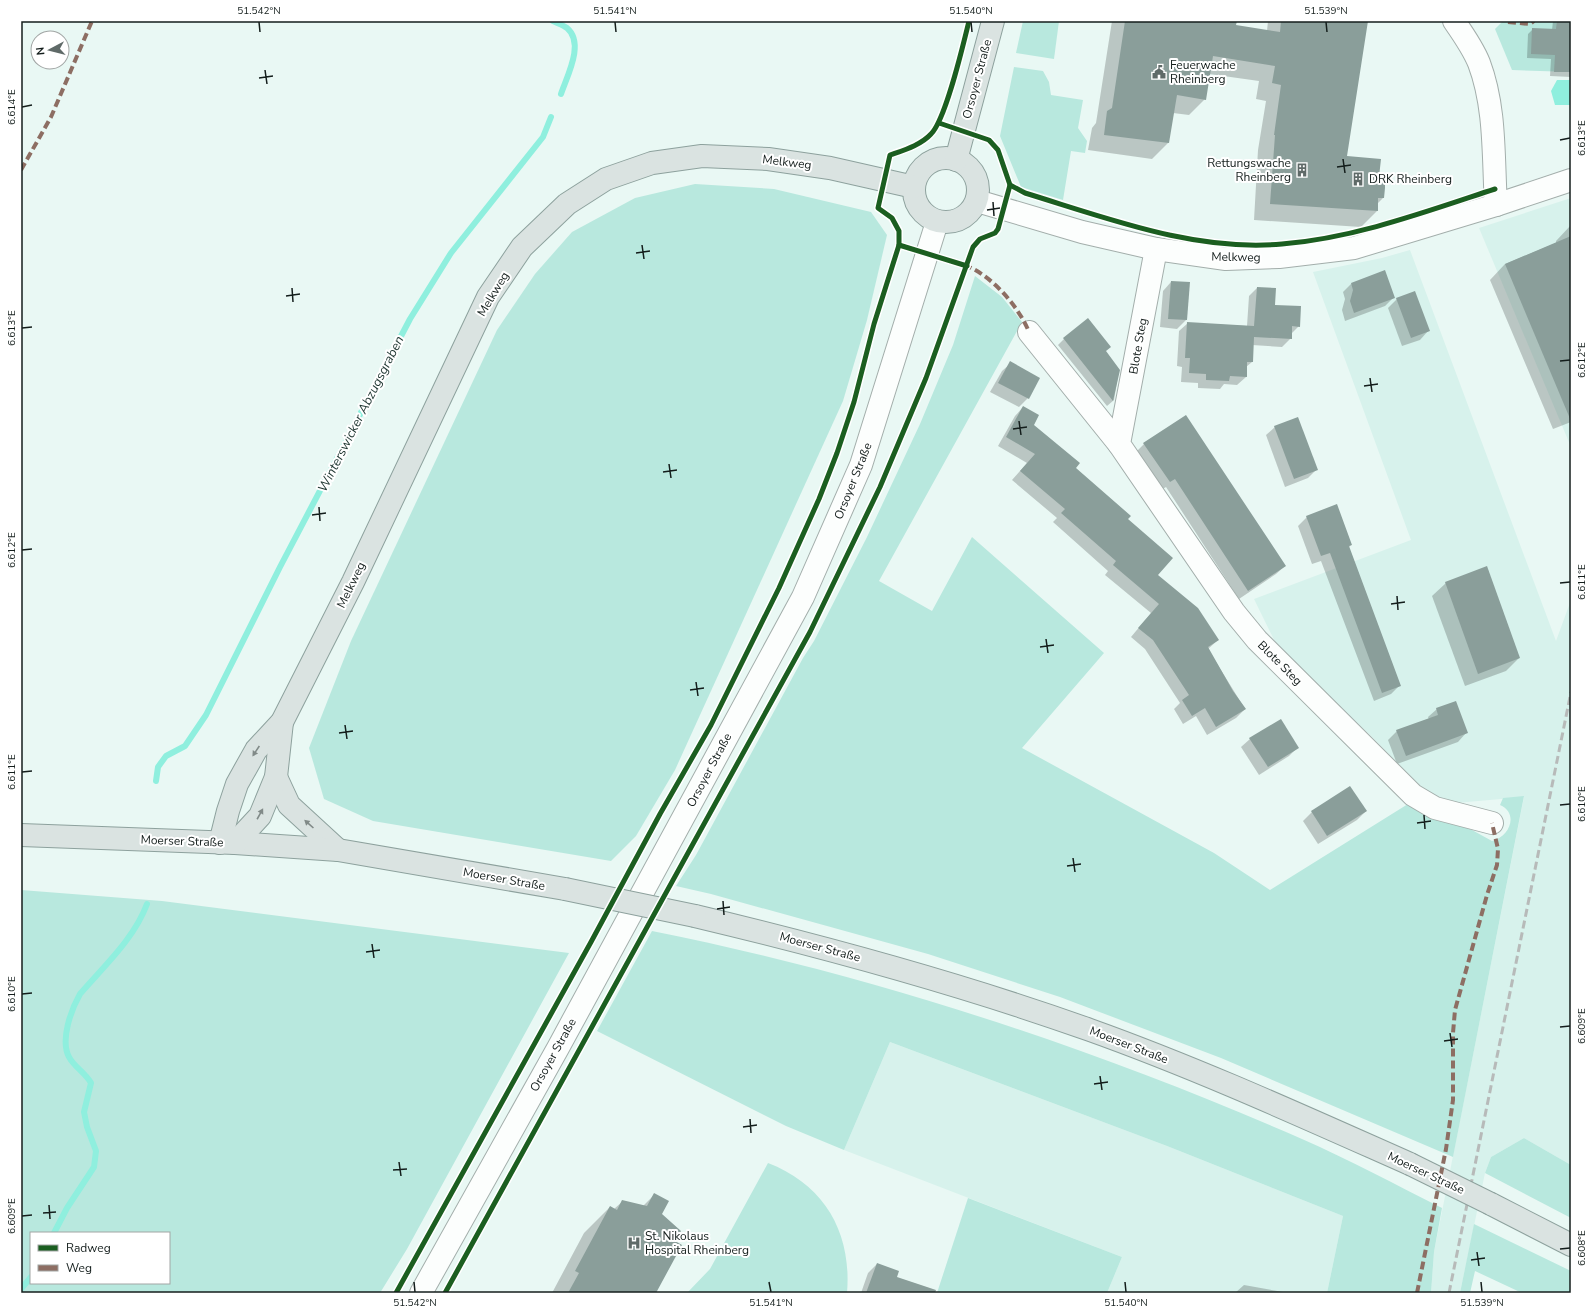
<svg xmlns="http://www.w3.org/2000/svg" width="1592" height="1314" font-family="'Nunito Sans',sans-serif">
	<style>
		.built { fill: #d7f2ec }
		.green { fill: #b8e8de; fill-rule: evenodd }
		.water { fill: #8fefde }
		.shadow { fill: #0003 }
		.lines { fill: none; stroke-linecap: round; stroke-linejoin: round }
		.stream { stroke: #8fefde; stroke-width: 6 }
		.building { fill: #8a9e9a }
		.minor-casing { stroke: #a3aeab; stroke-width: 24 }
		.major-casing { stroke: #8da19d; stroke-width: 24 }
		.minor { stroke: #fcfefd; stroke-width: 22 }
		.major { stroke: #dae3e1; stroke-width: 22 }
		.rail { stroke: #b7bab9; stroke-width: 3; stroke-dasharray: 8 4; stroke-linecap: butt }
		.major-bridge-casing { stroke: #8da19d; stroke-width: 24; stroke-linecap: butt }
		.major-bridge { stroke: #dae3e1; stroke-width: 22 }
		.quiet { stroke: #8d6e63; stroke-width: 4; stroke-dasharray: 8 4; stroke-linecap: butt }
		.cycleway-casing { stroke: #fff; stroke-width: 8 }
		.cycleway { stroke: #1b5e20; stroke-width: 5 }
		.oneway { fill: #818a88 }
		.ticks { fill: none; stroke: #141e1c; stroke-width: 1.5 }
		.labels { text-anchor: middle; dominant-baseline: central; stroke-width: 4; stroke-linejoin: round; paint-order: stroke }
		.poi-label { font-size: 12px; fill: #141e1c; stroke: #fff; text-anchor: start }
		.street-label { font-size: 12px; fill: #141e1c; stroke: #fff }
		.water-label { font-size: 13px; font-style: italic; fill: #1f3631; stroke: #fff }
		.neatline { fill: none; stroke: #141e1c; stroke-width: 1.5 }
		.ticks-label { font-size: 10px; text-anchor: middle; fill: #141e1c }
	</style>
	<rect width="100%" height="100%" fill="#e9f8f4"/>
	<!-- built -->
	<g class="built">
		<path d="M1571,198v249l-92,-219z"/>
		<path d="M1410,250l146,391 15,-41v565l-47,-27 -33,19 -6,16 -25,120h-29l3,-41 90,-455 -80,7 -19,-12 -53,-55 -92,-85 -26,-53 157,-59 -98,-268 69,-14z"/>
		<path d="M890,1042l277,104 176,70 -16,77h-220l15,-36 -278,-107z"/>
	</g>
	<!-- green -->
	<g class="green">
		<path d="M1023,21h36l-5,38 -38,-6z"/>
		<path d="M1503,21h68v51l-59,-2 -17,-41z"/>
		<path d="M1014,67l29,4 6,11 2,13 32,5 -5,28 9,13 -2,12 -14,-2 -8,49 -42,-13 -21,-51z"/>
		<path d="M695,184l79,5 97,23 16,23 -20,85 -24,81 -168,369 -39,66 -25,25 -238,-40 -49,-22 -15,-51 42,-107 146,-311 38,-56 37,-42 63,-34z"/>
		<path d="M975,276l27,21 20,25 -143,259 53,30 40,-74 132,116 -82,95 192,105 56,37 138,-86 64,26 20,11c18,-4 27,-28 8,-36l3,-7 21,-2 -71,361 -232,-99 -161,-61 -132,-43 -217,-60 -35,-8 20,-31 107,-197 11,-17 53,-104 53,-113 33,-79z"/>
		<path d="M21,890l141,11 407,52 -162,296 -27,44h-359zM31,1233h138v50h-138z"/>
		<path d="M652,931c224,45 442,117 650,208 48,21 94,46 140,69l-8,44 -3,41h-104l16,-77 -176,-70 -277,-104 -46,108 -58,-24 -189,-95z"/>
		<path d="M1524,1138l47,27v53l-86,-45 6,-16z"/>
		<path d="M768,1163c57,22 84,70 79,130h-160l23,-24z"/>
		<path d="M968,1198l154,59 -15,36h-170z"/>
		<path d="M1474,1224l97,47v22h-49l-47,-22 -5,22h-10z"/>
	</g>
	<!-- water -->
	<path class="water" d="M1557,80h14v25h-16l-4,-14z"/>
	<!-- shadow -->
	<g class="shadow">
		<path d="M1112,21h124l-1,5 32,5 1,-10h99l-21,136 32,21 5,20 -6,6v7l-16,16 -107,-7 4,-70 8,-49 -10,-2 3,-18 -50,-7 -4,25 -16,16 -16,-2 -5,30 -16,16 -64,-9 4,-22 4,-5z"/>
		<path d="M1553,21h18v56l-21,-1 1,-17 -24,-1 1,-24 5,-5 19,1z"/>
		<path d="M1571,225v197l-18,7 -63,-149 15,-16 51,-21v-2z"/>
		<path d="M1171,282l15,38 -9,9 -17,-2 3,-36z"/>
		<path d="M1351,284l43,13 -9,9 -40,15 -3,-11 3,-11 -2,-7z"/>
		<path d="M1257,288l17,18 25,20 -8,8v4l-9,9 -30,-2v17l-6,5v10l-9,8 -13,-1 -4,5 -22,-1v-5l-17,-1 1,-15 -5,-1 2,-35 9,-8 59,3 2,-30z"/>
		<path d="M1397,299l31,32 -8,9 -18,6 -14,-38z"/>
		<path d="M1064,339l41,12 14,19 -5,30 -7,6 -49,-61z"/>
		<path d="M1011,363l17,35 -9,9 -29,-15 12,-21z"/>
		<path d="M1023,407l9,18 95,94 30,56 61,65 -10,9 37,60 -9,9 -29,17 -11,-19 -13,8 -9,-15 6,-6 -35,-54 -14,-12 20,-24 -46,-38 3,-4 -55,-49 4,-4 -45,-38 15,-17 -29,-17 17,-30z"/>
		<path d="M1275,427l41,43 -8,8 -23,9 -19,-52z"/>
		<path d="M1144,444l141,122 -9,8 -37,25 -73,-112 -5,3 -26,-37z"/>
		<path d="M1307,517l44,28 -3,3 52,137 -9,9 -17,7 -53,-140 -9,3 -14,-38z"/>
		<path d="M1446,583l73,75 -13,13 -41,15 -33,-90z"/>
		<path d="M1437,709l29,24 -8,9 -61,22 -9,-24 9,-9 32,-11 -1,-3z"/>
		<path d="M1250,739l48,8 -9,9 -30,19 -18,-28z"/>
		<path d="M1366,811l-9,9 -39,24 -15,-23 9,-9z"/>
		<path d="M654,1195l19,47 -18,51h-103l32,-60 26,-26 4,2 9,-8 20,5z"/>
		<path d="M877,1264l19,14 24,15h-59l7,-20z"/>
		<path d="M1244,1285l39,7 -48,1z"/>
	</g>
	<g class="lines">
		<!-- stream -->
		<g class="stream">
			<path d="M553,21c4,2 10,4 14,7 18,15 0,48 -6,66"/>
			<path d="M156,781l2,-14 8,-11 19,-10 21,-31 74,-148 130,-248 41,-66 92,-116 8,-20"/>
			<path d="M54,1233l13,-25 27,-41 2,-16 -9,-24 -3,-15 7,-29c-6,-11 -17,-16 -22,-26 -9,-17 2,-47 11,-63 24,-28 54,-55 67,-90"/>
			<path d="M21,1289l10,-12"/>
		</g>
	</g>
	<!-- building -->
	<g class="building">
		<path d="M1125,21h112l-1,4 44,7 1,-11h87l-21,135 34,3 -2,18h6v11l-1,10h-6v13l-108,-7 5,-69h-1l7,-50 -9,-2 3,-17 -62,-10 -7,44 -29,-5 -8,48 -65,-8 3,-24 5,-3z"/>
		<path d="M1557,21h14v51h-17l1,-17 -24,-1 1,-26 24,1z"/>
		<path d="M1571,236v185l-66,-157z"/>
		<path d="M1385,270l10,28 -41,15 -4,-12 3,-11 -2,-7z"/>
		<path d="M1171,281l19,1 -3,38 -19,-1z"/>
		<path d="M1257,287l19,1 -1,17 26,1 -1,21 -8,-1v13l-38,-2 -1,25h-6v15l-17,-1 -1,5 -23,-1v-6l-17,-1 1,-15h-5l2,-36 67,4z"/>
		<path d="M1415,291l15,40 -19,7 -15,-40z"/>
		<path d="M1088,318l23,29 -5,4 14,19 -7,31 -50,-63z"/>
		<path d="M1010,361l30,17 -11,21 -31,-16z"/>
		<path d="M1023,406l16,9 -5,10 46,38 -4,5 55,48 -3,3 45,39 -15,17 40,33 21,32 -11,7 25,44 13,18 -30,18 -11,-19 -13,8 -10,-16 7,-5 -36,-55 -15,-12 21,-24 -46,-39 3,-4 -55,-48 4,-4 -45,-38 15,-17 -29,-17z"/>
		<path d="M1186,415l100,151 -38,25 -73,-112 -5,3 -27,-39z"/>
		<path d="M1298,417l20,53 -24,9 -20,-53z"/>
		<path d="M1337,504l15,41 -3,1 52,140 -19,7 -52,-140 -9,3 -15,-40z"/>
		<path d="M1487,566l33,92 -42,16 -33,-92z"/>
		<path d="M1456,701l12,32 -62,23 -10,-26 42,-15 -2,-7z"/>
		<path d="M1281,719l18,29 -31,19 -19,-29z"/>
		<path d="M1350,786l17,25 -40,25 -16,-25z"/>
		<path d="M654,1193l15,8 -7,13 19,17 -6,10 7,4 -26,48h-88l11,-20 -4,-2 35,-65 7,4 5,-10 25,6z"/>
		<path d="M877,1263l22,8 -2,6 39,13 -1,3h-69z"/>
	</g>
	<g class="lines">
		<!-- minor casing -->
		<g class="minor-casing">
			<g id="minor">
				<path d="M1454,21c9,13 19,27 25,42 17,45 14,95 17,142"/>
				<path d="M977,201l105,31 74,17 70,10 53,-2 75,-9 142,-43 75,-25"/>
				<path d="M1156,249l-37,195 115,168 23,28 156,155 22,13 57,15"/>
				<path d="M1029,332l90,112"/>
				<path d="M421,1293l137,-245 245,-451 58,-132 76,-243"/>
			</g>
		</g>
		<!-- major casing -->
		<g class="major-casing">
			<g id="major">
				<circle cx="946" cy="190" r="32"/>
				<path d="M956,160l37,-139"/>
				<path d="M276,777l13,28 49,45"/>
				<path d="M21,835l214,8 103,7 227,39"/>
				<path d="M220,843l8,-32 9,-27 19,-34 26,-28 71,-140 135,-285 34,-50 45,-43 39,-25 46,-16 50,-7 66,3 62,9 84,19"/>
				<path d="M235,843l25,-27 16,-39 6,-55"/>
				<path d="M695,916c134,32 266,68 395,114 109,39 214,87 320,134"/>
				<path d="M1491,1204l80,41"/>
			</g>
		</g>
		<!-- minor -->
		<use href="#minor" class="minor"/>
		<!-- major -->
		<use href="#major" class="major"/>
		<!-- rail -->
		<path class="rail" d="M1449,1293l122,-601"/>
		<!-- major-bridge casing -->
		<g class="major-bridge-casing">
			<g id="major-bridge">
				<path d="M565,889l130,27"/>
				<path d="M1410,1164l81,40"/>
			</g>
		</g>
		<!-- major-bridge -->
		<use href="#major-bridge" class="major-bridge"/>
		<!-- quiet -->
		<g class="quiet">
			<path d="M1508,22l22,2 4,-3"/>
			<path d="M21,170l30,-53 41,-96"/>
			<path d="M964,265c27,9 55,42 65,67"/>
			<path d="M1417,1293l29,-144 7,-49v-67l2,-23 32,-115 10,-30 1,-16 -6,-26"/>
		</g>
		<!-- cycleway casing -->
		<g class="cycleway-casing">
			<g id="cycleway">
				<path d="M1010,185l15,8c82,25 170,59 257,51 73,-6 143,-32 213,-55"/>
				<path d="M899,245l68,21"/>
				<path d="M396,1293l195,-351 69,-128 51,-89 68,-137 40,-89 18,-46 17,-51 20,-78 25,-79v-14l-7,-13 -14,-10 12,-53c14,-5 31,-10 41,-21 15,-15 32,-89 38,-113"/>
				<path d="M445,1293l365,-661 70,-145 46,-109 47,-131 7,-8 15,-6 3,-4 12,-44 -12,-35 -9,-10 -50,-17"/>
			</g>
		</g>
		<!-- cycleway -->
		<use href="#cycleway" class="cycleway"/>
	</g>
	<!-- one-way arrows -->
	<defs><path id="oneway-solid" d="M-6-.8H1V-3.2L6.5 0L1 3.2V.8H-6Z"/></defs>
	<g class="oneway">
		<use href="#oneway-solid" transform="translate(256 751) rotate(124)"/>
		<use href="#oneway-solid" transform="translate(260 814) rotate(-61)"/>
		<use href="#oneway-solid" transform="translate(309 824) rotate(-138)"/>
	</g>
	<!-- ticks -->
	<path class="ticks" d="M259,22l1,10M615,22l1,10M971,22l1,10M1326,22l1,10M265,70l2,14M259,78l14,-2M22,107l10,-2M1560,140l10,-2M1343,159l2,14M1337,167l14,-2M993,202l1,14M987,210l13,-2M642,245l2,14M636,253l14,-2M292,288l1,14M286,296l14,-2M22,328l10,-1M1560,361l10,-1M1370,378l2,14M1364,386l14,-2M1019,421l2,14M1013,429l14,-2M669,464l2,14M663,472l14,-2M319,507l1,14M312,515l14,-2M22,550l10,-1M1560,583l10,-1M1397,596l1,14M1391,604l14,-2M1046,639l2,14M1040,647l14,-2M696,682l2,14M690,690l14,-2M345,725l2,14M339,733l14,-2M22,772l10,-1M1560,805l10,-1M1424,815l1,14M1417,823l14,-2M1073,858l2,14M1067,866l14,-2M723,901l1,14M717,909l13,-2M372,944l2,14M366,952l14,-2M22,994l10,-1M1560,1027l10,-1M1450,1033l2,14M1444,1041l14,-2M1100,1076l2,14M1094,1084l14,-2M750,1119l1,14M743,1127l14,-2M399,1162l2,14M393,1170l14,-1M49,1205l1,14M43,1213l13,-1M22,1216l10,-1M1560,1249l10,-1M1477,1252l2,14M1471,1260l14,-2M414,1282l1,10M769,1282l2,10M1125,1282l1,10M1481,1282l1,10"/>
	<!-- icons -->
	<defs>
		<g id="civic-bare" transform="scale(1.08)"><path d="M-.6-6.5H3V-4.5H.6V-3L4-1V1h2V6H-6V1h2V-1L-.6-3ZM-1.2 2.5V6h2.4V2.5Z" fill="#5f6a68" stroke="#fff" stroke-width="2.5" paint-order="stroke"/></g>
		<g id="building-bare" transform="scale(1.08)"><path d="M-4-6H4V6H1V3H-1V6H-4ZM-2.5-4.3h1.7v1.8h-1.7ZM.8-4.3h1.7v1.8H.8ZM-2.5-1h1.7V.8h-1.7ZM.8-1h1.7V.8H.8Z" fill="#5f6a68" stroke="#fff" stroke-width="2.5" paint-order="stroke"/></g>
		<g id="hospital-bare" transform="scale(1.08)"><path d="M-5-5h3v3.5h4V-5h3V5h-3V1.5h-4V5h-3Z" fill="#5f6a68" stroke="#fff" stroke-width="2.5" paint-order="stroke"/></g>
	</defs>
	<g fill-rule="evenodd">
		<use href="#civic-bare" x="1159" y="72"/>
		<use href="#building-bare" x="1302" y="170"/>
		<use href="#building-bare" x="1358" y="179"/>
		<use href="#hospital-bare" x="634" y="1243"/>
	</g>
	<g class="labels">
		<!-- poi labels -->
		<g class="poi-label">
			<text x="1170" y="65">Feuerwache<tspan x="1170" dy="14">Rheinberg</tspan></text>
			<text x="1291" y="163" text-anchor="end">Rettungswache<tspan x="1291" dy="14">Rheinberg</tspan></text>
			<text x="1369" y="179">DRK Rheinberg</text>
			<text x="645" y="1236">St. Nikolaus<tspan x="645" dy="14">Hospital Rheinberg</tspan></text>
		</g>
		<!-- street labels -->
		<g class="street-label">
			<text transform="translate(977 79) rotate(-75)">Orsoyer Straße</text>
			<text transform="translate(787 162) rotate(7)">Melkweg</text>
			<text transform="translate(1236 257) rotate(1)">Melkweg</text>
			<text transform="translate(493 294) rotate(-59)">Melkweg</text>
			<text transform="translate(1138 346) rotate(-80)">Blote Steg</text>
			<text transform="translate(853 481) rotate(-68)">Orsoyer Straße</text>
			<text transform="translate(351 585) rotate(-64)">Melkweg</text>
			<text transform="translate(1280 663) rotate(45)">Blote Steg</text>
			<text transform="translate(709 770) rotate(-62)">Orsoyer Straße</text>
			<text transform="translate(182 841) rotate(2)">Moerser Straße</text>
			<text transform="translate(504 879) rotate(10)">Moerser Straße</text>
			<text transform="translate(820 947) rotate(15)">Moerser Straße</text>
			<text transform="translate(1129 1045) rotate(21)">Moerser Straße</text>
			<text transform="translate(553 1055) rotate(-61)">Orsoyer Straße</text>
			<text transform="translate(1426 1173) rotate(25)">Moerser Straße</text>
		</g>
		<!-- water labels -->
		<g class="water-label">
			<text transform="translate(361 414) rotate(-63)">Winterswicker Abzugsgraben</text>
		</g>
	</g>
	<!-- border -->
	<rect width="1592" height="1314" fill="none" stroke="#ffffff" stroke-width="44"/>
	<!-- legend -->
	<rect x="30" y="1232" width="140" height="52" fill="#ffffff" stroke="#a1a5a4"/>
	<rect x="38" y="1245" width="20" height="6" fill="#1b5e20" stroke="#a1a5a4"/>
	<text x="66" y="1252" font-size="12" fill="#141e1c">Radweg</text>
	<rect x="38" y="1265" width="20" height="6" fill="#8d6e63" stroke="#a1a5a4"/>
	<text x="66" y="1272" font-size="12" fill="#141e1c">Weg</text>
	<!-- north arrow -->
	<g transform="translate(50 50) rotate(263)"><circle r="19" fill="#ffffff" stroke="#a1a5a4"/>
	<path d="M0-3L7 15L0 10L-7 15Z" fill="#5f6a68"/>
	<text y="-6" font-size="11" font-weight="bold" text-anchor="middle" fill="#141e1c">N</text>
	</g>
	<rect x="22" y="22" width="1548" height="1270" class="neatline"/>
	<g class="ticks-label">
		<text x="259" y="14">51.542°N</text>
		<text x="615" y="14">51.541°N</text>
		<text x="971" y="14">51.540°N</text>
		<text x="1326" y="14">51.539°N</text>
		<text transform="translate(11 107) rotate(-90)" y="4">6.614°E</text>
		<text transform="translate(1581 138) rotate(-90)" y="4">6.613°E</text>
		<text transform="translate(11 328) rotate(-90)" y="4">6.613°E</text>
		<text transform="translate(1581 360) rotate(-90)" y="4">6.612°E</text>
		<text transform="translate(11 550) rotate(-90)" y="4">6.612°E</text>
		<text transform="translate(1581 582) rotate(-90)" y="4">6.611°E</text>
		<text transform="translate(11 772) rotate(-90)" y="4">6.611°E</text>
		<text transform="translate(1581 804) rotate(-90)" y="4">6.610°E</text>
		<text transform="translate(11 994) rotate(-90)" y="4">6.610°E</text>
		<text transform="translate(1581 1026) rotate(-90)" y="4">6.609°E</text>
		<text transform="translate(11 1216) rotate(-90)" y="4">6.609°E</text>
		<text transform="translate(1581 1248) rotate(-90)" y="4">6.608°E</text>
		<text x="415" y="1306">51.542°N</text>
		<text x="771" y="1306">51.541°N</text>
		<text x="1126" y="1306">51.540°N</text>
		<text x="1482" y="1306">51.539°N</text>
	</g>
</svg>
